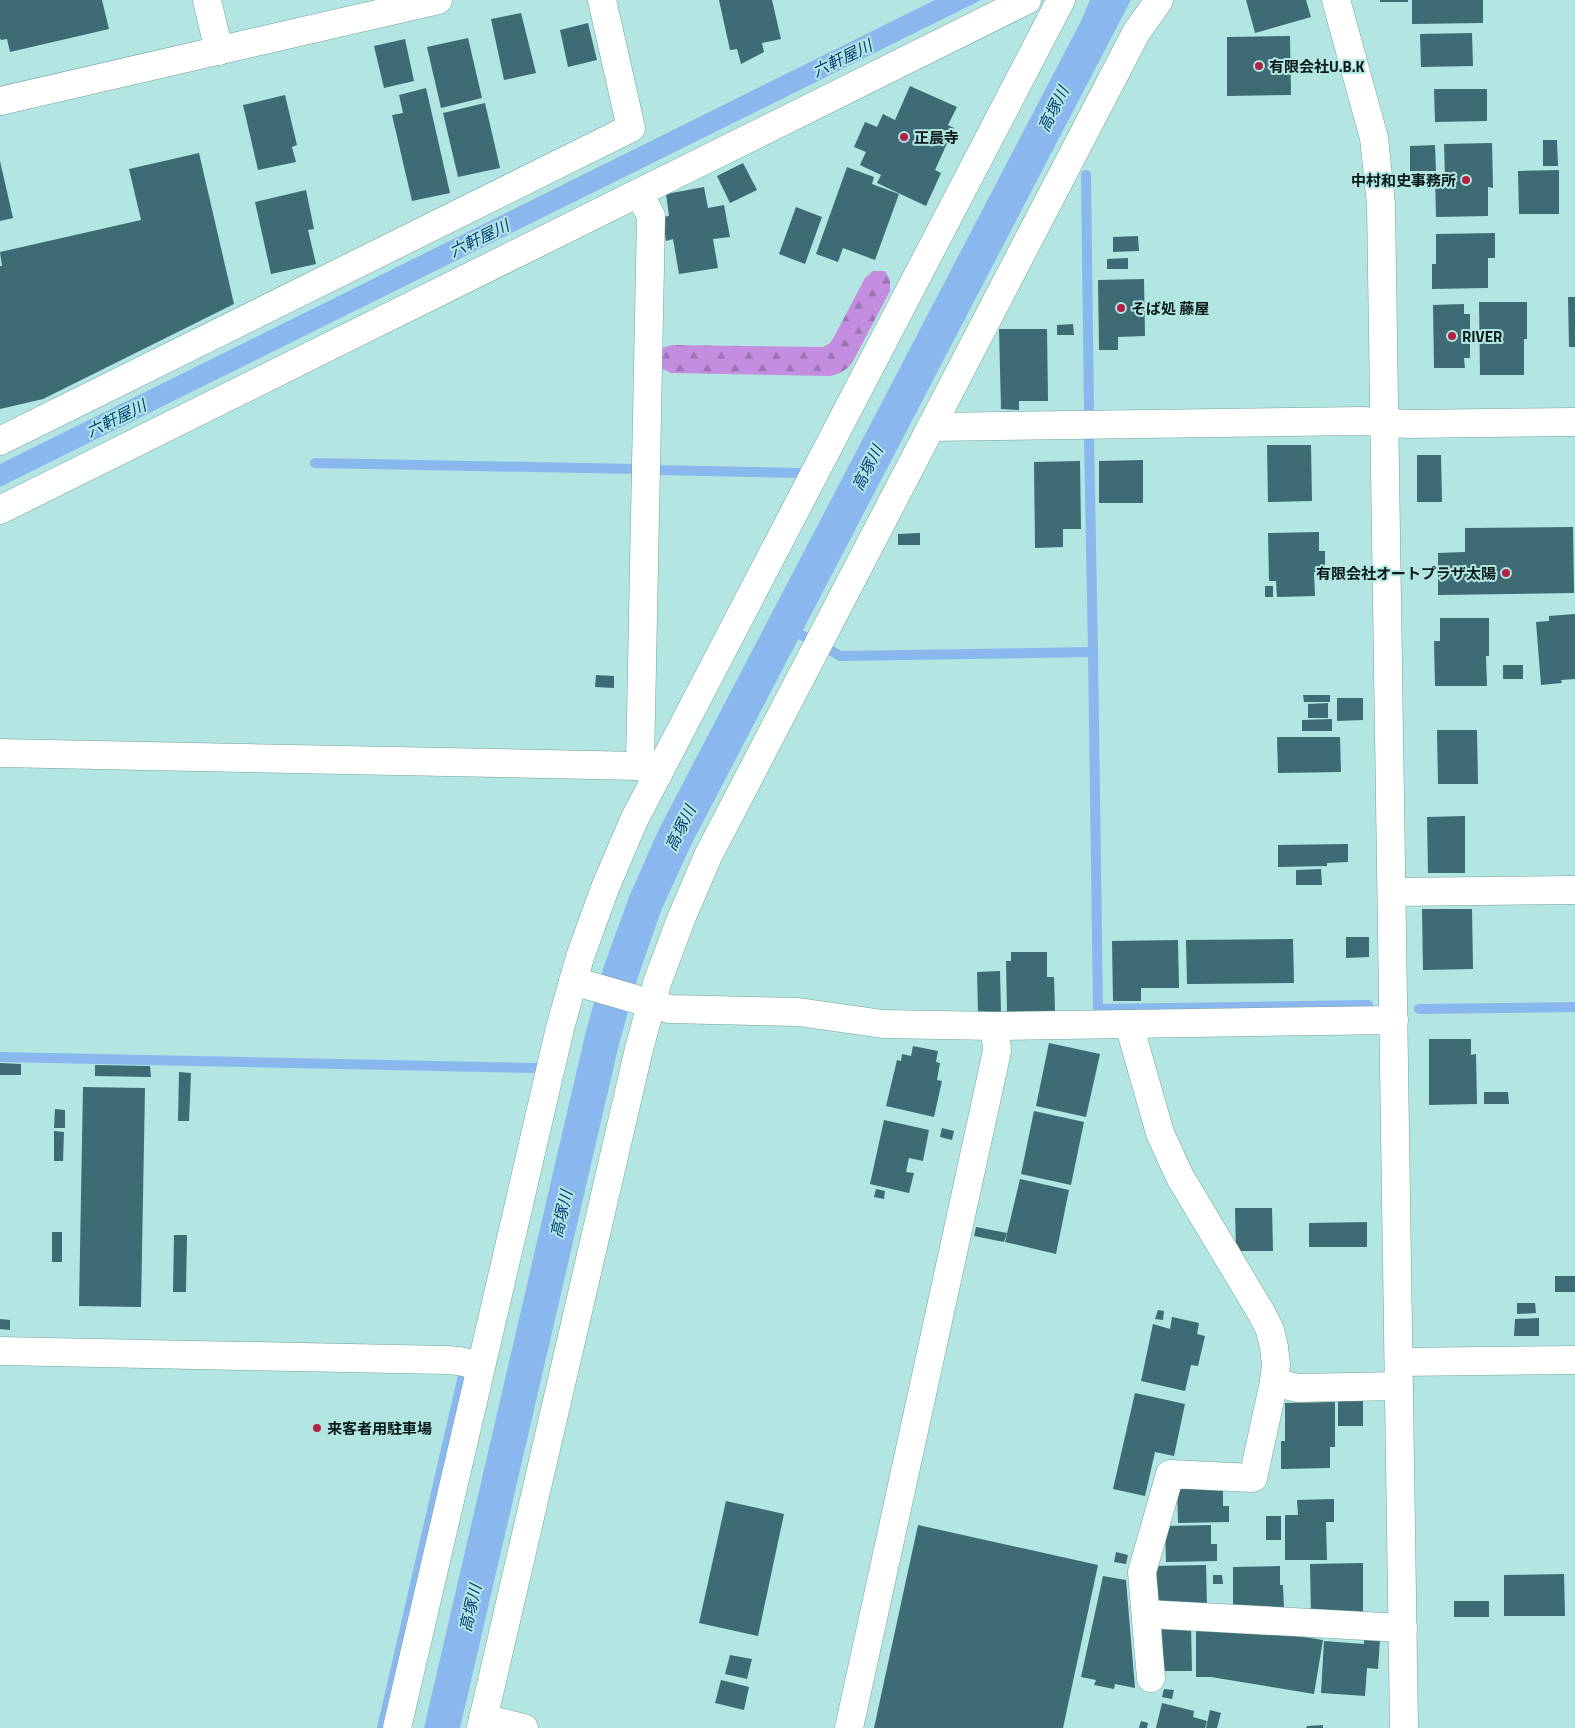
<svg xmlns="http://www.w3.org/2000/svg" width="1575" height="1728" font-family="'Titillium Web','Noto Sans JP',sans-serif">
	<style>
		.forest { fill: url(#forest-firs) }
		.water { fill: #8ab8ee }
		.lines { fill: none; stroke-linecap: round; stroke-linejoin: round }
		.stream { stroke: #8ab8ee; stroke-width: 10 }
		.building { fill: #3e6b74 }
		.minor-casing { stroke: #71a19f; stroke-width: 29 }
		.minor { stroke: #fff; stroke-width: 28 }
		.poi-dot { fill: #b32146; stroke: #b3e5e3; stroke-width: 2 }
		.labels { text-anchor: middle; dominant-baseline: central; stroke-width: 4; stroke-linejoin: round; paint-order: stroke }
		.poi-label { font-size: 15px; font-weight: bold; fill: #071a1a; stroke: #b3e5e3; text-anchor: start }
		.water-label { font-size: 16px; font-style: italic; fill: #033f77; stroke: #b3e5e3 }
	</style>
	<defs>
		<pattern id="forest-firs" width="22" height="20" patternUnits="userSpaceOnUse" patternTransform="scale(1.25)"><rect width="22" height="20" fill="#c38ee0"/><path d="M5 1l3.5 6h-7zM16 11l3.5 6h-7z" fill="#9c73b5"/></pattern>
	</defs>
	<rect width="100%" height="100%" fill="#b3e5e3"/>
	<!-- forest -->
	<path class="forest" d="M873,271h12l5,9v11l-38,72c-7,8 -12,11 -22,13l-159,-3 -10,-5v-20l11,-3 151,2 7,-4 4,-6 31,-59z"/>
	<!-- water -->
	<g class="water">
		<path d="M935,0h46l-981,487v-23z"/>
		<path d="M1090,0h41l-441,847 -29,64 -23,66 -19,67 -159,684h-36l161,-693 19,-69 25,-69 29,-66 422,-808z"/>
	</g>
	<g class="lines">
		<!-- stream -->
		<g class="stream">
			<path d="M1086,175l3,237"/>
			<path d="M1089,438l4,214"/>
			<path d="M315,463l321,6"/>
			<path d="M656,470l145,3"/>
			<path d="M788,628l19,10"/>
			<path d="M830,650l10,6 253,-4 5,357 270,-4"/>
			<path d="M1419,1009l156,-2"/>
			<path d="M0,1057l538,11"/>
			<path d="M382,1728l82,-357"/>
		</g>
	</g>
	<!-- building -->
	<g class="building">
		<path d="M0,0h102l7,29 -99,23 -3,-13 -6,1 -1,-2z"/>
		<path d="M719,0h53l9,39 -19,4 2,9 -23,12 -4,-15 -7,1z"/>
		<path d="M1246,0h60l5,17 -56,16z"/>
		<rect x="1380" y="0" width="28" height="2"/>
		<path d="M1412,0h71v23l-71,1z"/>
		<path d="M521,13l15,60 -32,7 -13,-61z"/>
		<path d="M588,23l9,37 -29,7 -8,-37z"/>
		<path d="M1472,33l1,33 -52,1 -1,-33z"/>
		<path d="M1290,36l1,59 -64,1v-59z"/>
		<path d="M468,38l14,60 -41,10 -14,-61z"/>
		<path d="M405,39l9,42 -30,7 -10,-42z"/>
		<path d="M910,86l47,21 -9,18 6,3 -19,42 6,3 -15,33 -49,-23 4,-8 -21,-10 6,-13 -12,-5 11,-25 12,5 6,-13 12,6z"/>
		<path d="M426,88l24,105 -38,8 -20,-86 11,-2 -4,-18z"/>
		<path d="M1434,89h53v32l-52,1z"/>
		<path d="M285,95l12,50 -5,2 4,15 -38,8 -15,-65z"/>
		<path d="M485,103l15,65 -42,9 -15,-64z"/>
		<path d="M1543,140h14l1,26h-15z"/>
		<path d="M1492,143l1,45 -5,-1v29l-52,1 -1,-41h10l-1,-32z"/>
		<path d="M1435,145l1,26h-26v-25z"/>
		<path d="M199,153l35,151 -191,95 -43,10v-143h2l-2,-14 141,-32 -12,-51z"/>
		<path d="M0,161l13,57 -13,3z"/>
		<path d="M743,163l14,27 -27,13 -13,-27z"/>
		<path d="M847,167l27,10 -2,7 27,10 -24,66 -32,-12 -5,14 -22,-8z"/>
		<path d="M1559,170v44h-40l-1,-43z"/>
		<path d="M704,187l4,21 16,-3 6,32 -17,2 5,29 -39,6 -6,-35 -7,2 -4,-24 7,-1 -3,-22z"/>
		<path d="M306,190l8,39 -6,1 8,34 -45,10 -16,-72z"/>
		<path d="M796,207l26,10 -17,47 -26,-10z"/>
		<path d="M1495,233v25h-7v30l-56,1v-25h4v-30z"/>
		<path d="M1138,236l1,15 -26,1v-15z"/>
		<path d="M1128,258v11h-21v-10z"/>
		<path d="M1144,279l1,57 -27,1v13h-19l-1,-70z"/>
		<path d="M1568,297h7v50h-6z"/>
		<path d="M1479,302h48v37h-3v36h-44z"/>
		<path d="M1464,304v10h6v44h-6l1,10h-31l-1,-63z"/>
		<path d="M1073,324l1,11h-17v-10z"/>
		<path d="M999,329h48l1,72h-29v9l-18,-1z"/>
		<path d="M1267,445h44l1,56 -44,1z"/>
		<path d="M1417,455h24l1,47h-25z"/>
		<path d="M1143,460v43h-44v-42z"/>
		<path d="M1080,461l1,68h-18v18l-28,1 -1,-86z"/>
		<path d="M1573,527l1,66 -136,2v-42l27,-1v-24z"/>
		<path d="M1319,532v19h6v20l-11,1 1,24 -38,1 -1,-16h-7l-1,-48z"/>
		<path d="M920,533v12h-22v-11z"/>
		<rect x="1265" y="586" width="8" height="11"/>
		<path d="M1575,614v65l-14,1 1,3 -21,2 -5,-63 13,-1v-5z"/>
		<path d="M1440,618h49v38h-3l1,30h-52l-1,-45h6z"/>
		<rect x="1503" y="665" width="20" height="14"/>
		<path d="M596,675l18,1v12l-19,-1z"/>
		<path d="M1303,695h27v7h-26z"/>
		<path d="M1337,698h26v22l-26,1z"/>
		<path d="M1328,703v15h-20v-14z"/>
		<path d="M1332,719v12h-30v-11z"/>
		<path d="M1437,730h40l1,54h-40z"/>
		<path d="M1277,737h63l1,35 -63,1z"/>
		<path d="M1465,816v57h-37l-1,-56z"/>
		<path d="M1348,844v18l-21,1v3l-49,1v-22z"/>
		<path d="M1321,869l1,16h-26v-15z"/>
		<path d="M1422,909h50l1,60 -50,1z"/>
		<path d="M1346,937h23v20l-23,1z"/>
		<path d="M1293,939l1,44 -107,1 -1,-44z"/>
		<path d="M1178,940l1,48h-38v13h-28l-1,-60z"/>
		<path d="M1011,952h36v25h7l1,34 -48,1 -1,-51h5z"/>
		<path d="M1000,971l1,41 -23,1 -1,-41z"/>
		<path d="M1429,1039h42v16l5,-1 1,50 -48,1z"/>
		<path d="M1049,1043l51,11 -14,63 -50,-11z"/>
		<path d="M913,1046l25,5 -2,11 4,1 -3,17 5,1 -8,36 -48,-11 11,-46 4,1 1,-7 9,2z"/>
		<path d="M0,1063l21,1v11h-21z"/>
		<path d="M95,1065l55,1 1,11 -56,-1z"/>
		<path d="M179,1072l12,1 -2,48h-11z"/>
		<path d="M83,1087l62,1 -4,219 -62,-1z"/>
		<path d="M1484,1092h24l1,12h-25z"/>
		<path d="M55,1109l10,1v18h-11z"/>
		<path d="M1034,1111l50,11 -13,63 -50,-11z"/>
		<path d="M884,1120l45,10 -6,31 -14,-3 -3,14 8,1 -5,20 -39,-9z"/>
		<path d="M942,1128l12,3 -2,9 -12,-3z"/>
		<path d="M54,1131l10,1 -1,29h-9z"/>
		<path d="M1020,1179l49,11 -13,64 -51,-12z"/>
		<path d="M876,1189l9,2 -1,8 -10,-2z"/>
		<path d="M1235,1208h37l1,43h-37z"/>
		<path d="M1367,1222v25h-58v-24z"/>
		<path d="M976,1227l31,6 -3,9 -30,-6z"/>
		<rect x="52" y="1232" width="10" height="30"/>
		<path d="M174,1235h13l-1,57h-13z"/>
		<rect x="1555" y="1276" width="20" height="16"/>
		<path d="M1517,1303h18l1,10 -19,1z"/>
		<path d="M1158,1310l6,1 -1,9 -8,-1z"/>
		<path d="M1172,1317l27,6 -2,11 8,2 -7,30 -7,-1 -6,26 -44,-10 12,-57 17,5z"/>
		<path d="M1539,1318v18h-25l1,-17z"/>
		<path d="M0,1319l10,1v10l-10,-1z"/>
		<path d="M1135,1393l50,11 -11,52 -19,-4 -10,44 -32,-7z"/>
		<rect x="1338" y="1401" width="25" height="25"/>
		<path d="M1335,1402v45h-5v21l-49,1v-28h4v-38z"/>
		<path d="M1177,1487h46v19h6v16l-51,1z"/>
		<path d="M1334,1499v23h-8l1,38h-42v-45h13l-1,-15z"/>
		<path d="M726,1501l58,13 -26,122 -59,-13z"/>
		<rect x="1266" y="1516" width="15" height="24"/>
		<path d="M918,1525l180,40 -35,163h-189z"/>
		<path d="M1211,1525v19h6v17l-51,1 -1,-36z"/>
		<path d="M1116,1552l12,3 -2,9 -12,-2z"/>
		<path d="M1363,1563v51h-52l-1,-50z"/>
		<path d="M1206,1565l1,42 -52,1 -1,-42z"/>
		<path d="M1280,1566v19h3l1,23h-51v-41z"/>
		<path d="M1564,1574l1,42h-61v-41z"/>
		<path d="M1213,1575h9l1,9h-10z"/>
		<path d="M1103,1576l23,4 9,108 -20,-4 -1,5 -20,-4 2,-5 -15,-3z"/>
		<rect x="1454" y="1601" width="35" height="16"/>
		<path d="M1220,1624l103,16 -9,54 -103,-17h-15v-52z"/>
		<path d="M1162,1628h29l1,43h-29z"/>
		<path d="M1364,1638l16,1 -2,30 -11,-1 -2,28 -44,-3 3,-52 40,3z"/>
		<path d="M730,1655l22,4 -5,20 -22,-5z"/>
		<path d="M721,1680l28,7 -5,23 -29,-7z"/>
		<path d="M1164,1689l10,1 -2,9 -10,-2z"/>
		<path d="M1162,1703l32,8 -1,6 14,4 -2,7h-49z"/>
		<path d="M1210,1710l11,3 -4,15h-11z"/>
		<path d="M1141,1721l7,2 -1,5h-8z"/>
		<path d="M1323,1725v3h-17l1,-2z"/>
	</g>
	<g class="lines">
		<!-- minor casing -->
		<g class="minor-casing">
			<g id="minor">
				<path d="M207,0l12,51"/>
				<path d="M1336,0l38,138 7,66 23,1524"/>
				<path d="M0,101l438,-101"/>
				<path d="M639,193l12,23 -11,550"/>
				<path d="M931,427l431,-6 46,3 167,-2"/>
				<path d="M0,441l631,-313 -29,-128"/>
				<path d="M0,510l1027,-510"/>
				<path d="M0,753l640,13 18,9"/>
				<path d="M1392,892l183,-2"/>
				<path d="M573,981l97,28 128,3 85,12 112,2 399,-6"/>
				<path d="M1132,1024v11l28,98 20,44 82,137 8,16 4,17 2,18 -2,17 -21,96 -83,-4 -28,98 9,106"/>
				<path d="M0,1351l446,9 13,1 22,5"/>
				<path d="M1399,1362l176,-2"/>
				<path d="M1274,1382l23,6 102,-2"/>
				<path d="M1146,1614l257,14"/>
				<path d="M483,1718l41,10"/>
				<path d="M397,1728l163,-700 20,-71 25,-69 29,-68 427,-820"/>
				<path d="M481,1728l158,-679 18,-66 24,-64 27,-63 428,-823 23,-33"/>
				<path d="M849,1728l148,-677 -2,-25"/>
			</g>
		</g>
		<!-- minor -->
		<use href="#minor" class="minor"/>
	</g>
	<!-- markers -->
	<g class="poi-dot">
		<circle cx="1259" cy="66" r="5"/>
		<circle cx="904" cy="137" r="5"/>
		<circle cx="1466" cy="180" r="5"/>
		<circle cx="1121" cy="308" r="5"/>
		<circle cx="1452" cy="336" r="5"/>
		<circle cx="1506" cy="573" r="5"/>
		<circle cx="317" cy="1428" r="5"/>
	</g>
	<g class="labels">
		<!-- poi labels -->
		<g class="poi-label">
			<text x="1269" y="66">有限会社U.B.K</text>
			<text x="914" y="137">正晨寺</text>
			<text x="1456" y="180" text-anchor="end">中村和史事務所</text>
			<text x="1131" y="308">そば処 藤屋</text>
			<text x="1462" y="336">RIVER</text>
			<text x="1496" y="573" text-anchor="end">有限会社オートプラザ太陽</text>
			<text x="327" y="1428">来客者用駐車場</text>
		</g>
		<!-- water labels -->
		<g class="water-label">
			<text transform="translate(842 58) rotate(-26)">六軒屋川</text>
			<text transform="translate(1053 109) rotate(-63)">高塚川</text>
			<text transform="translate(479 238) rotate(-26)">六軒屋川</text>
			<text transform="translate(116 418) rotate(-26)">六軒屋川</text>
			<text transform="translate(867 468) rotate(-63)">高塚川</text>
			<text transform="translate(680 828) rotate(-64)">高塚川</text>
			<text transform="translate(561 1214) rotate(-77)">高塚川</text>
			<text transform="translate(470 1608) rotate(-77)">高塚川</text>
		</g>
	</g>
</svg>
